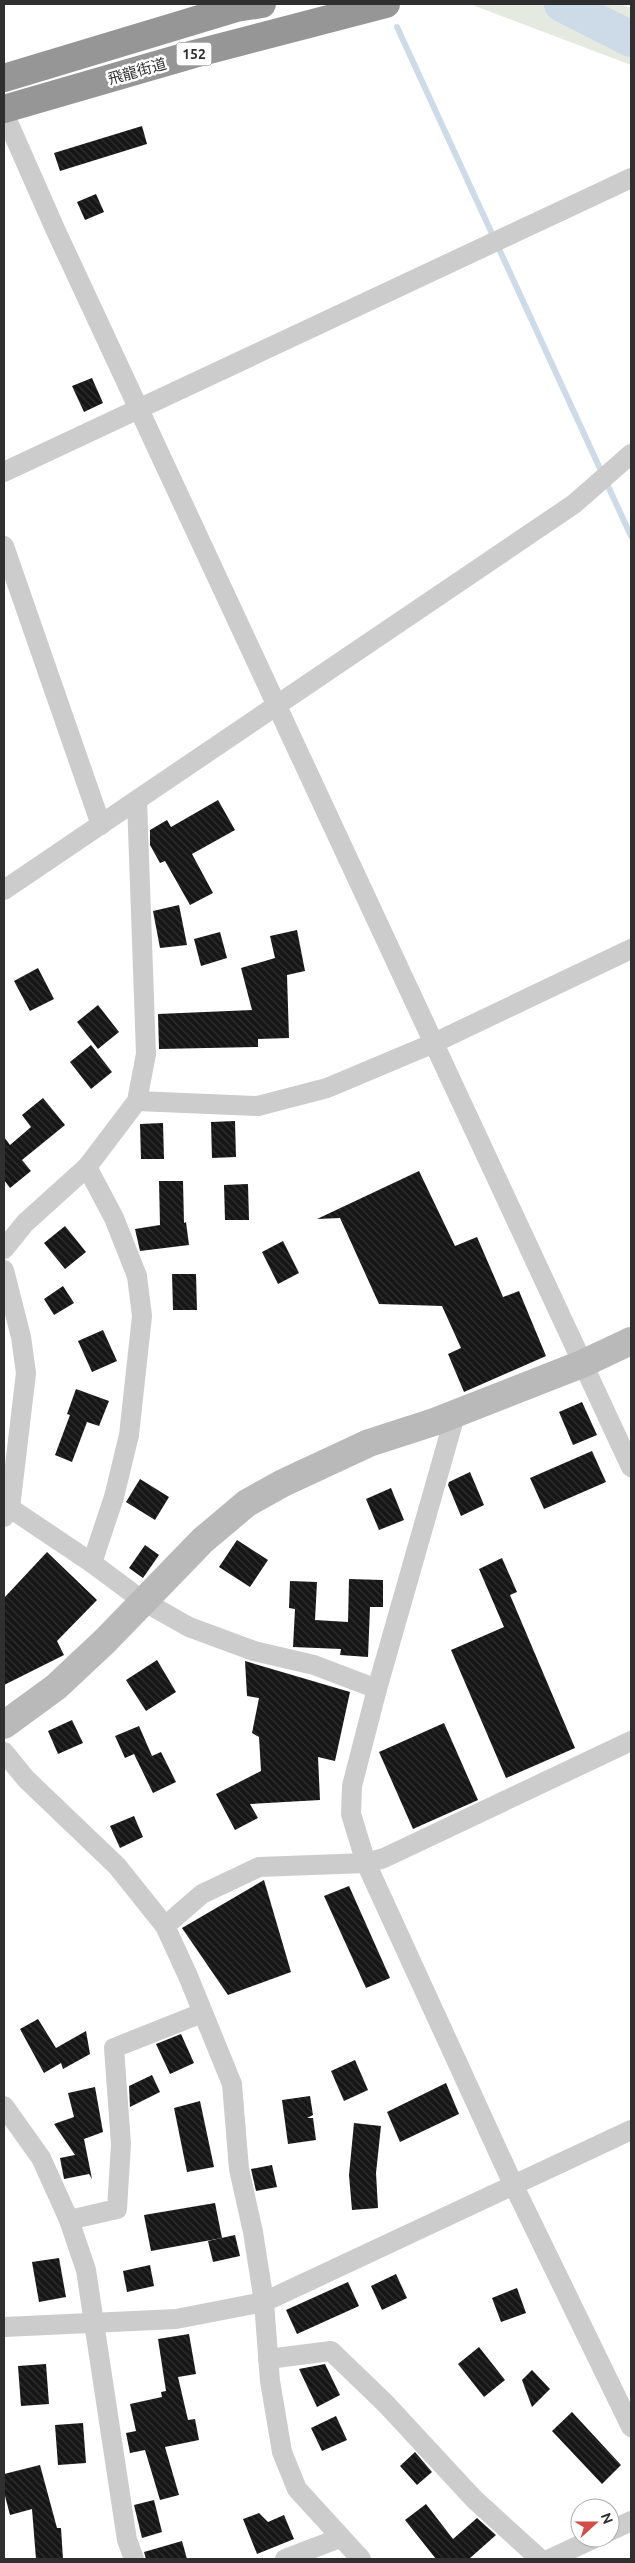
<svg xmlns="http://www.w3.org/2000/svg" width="635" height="2563" font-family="Ubuntu,'Noto Sans JP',sans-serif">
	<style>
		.green { fill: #e4eadf }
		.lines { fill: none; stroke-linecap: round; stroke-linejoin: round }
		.stream { stroke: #cddae8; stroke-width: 6 }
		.river { stroke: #cddae8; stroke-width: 36 }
		.building { fill: url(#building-back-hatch) }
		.street { stroke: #ccc; stroke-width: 20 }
		.secondary { stroke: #b9b9b9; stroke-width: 28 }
		.highway { stroke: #969696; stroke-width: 28 }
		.labels { text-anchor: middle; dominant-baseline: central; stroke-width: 5; stroke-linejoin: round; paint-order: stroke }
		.shield { fill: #fff; stroke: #6d6d6d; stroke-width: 1 }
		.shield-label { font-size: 14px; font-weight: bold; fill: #2f2f2f }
		.street-label { font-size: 15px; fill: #2f2f2f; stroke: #fff }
	</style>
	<defs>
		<pattern id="building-back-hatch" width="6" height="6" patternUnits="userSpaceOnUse" patternTransform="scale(1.25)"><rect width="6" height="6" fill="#161616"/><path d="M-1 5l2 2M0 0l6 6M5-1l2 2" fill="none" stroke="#303030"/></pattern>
	</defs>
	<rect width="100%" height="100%" fill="#fff"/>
	<!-- green -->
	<path class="green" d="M470,4h151l10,4v57z"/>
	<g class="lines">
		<!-- stream -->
		<path class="stream" d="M397,27l234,509"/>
		<!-- river -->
		<path class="river" d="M562,4l69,35"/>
	</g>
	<!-- building -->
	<g class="building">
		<path d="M142,126l5,18 -87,27 -6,-18z"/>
		<path d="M96,194l8,18 -19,8 -8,-18z"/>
		<path d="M92,378l11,25 -19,9 -12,-26z"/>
		<path d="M218,800l17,30 -43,24 21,39 -23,12 -25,-44 -5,2 -10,-18v-15l17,-10 4,7z"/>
		<path d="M179,905l8,40 -27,3 -7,-37z"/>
		<path d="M297,930l8,41 -18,4 2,63 -31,1v8l-99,2 -1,-35 94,-4 -11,-42 34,-10 -5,-22z"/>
		<path d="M220,932l7,26 -26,8 -7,-27z"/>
		<path d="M38,968l16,31 -24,12 -16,-30z"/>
		<path d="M98,1005l21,27 -21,17 -21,-27z"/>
		<path d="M91,1045l21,27 -21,17 -21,-27z"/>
		<path d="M43,1098l22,27 -43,35 9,11 -21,17 -6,-8v-43l6,8 21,-18 -9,-12z"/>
		<path d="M235,1121l1,36 -24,1 -1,-36z"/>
		<path d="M163,1123l1,36h-23l-1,-35z"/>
		<path d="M419,1171l36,75 22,-9 26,60 16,-6 27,65 -82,36 -16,-38 13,-6 -19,-42 -63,-2 -39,-86 -23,1z"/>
		<path d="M159,1181h24l1,42 2,-1 3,23 -49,6 -5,-22 25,-4z"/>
		<path d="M248,1184l1,36h-24l-1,-35z"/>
		<path d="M65,1226l21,26 -21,17 -21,-26z"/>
		<path d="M283,1241l16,32 -21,11 -16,-32z"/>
		<path d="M172,1274h24l1,36h-24z"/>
		<path d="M63,1286l11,17 -20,12 -10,-16z"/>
		<path d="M103,1330l14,31 -25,11 -14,-31z"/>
		<path d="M76,1389l33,12 -10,25 -12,-4 -15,40 -17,-7 15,-40 -3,-1z"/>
		<path d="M582,1402l15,33 -24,10 -14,-33z"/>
		<path d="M592,1451l14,31 -62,27 -14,-31z"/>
		<path d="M470,1472l14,33 -23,11 -13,-31 1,-3z"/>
		<path d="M140,1479l29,18 -14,23 -29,-18z"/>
		<path d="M391,1488l13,32 -25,10 -13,-31z"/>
		<path d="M237,1540l31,20 -18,27 -31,-20z"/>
		<path d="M145,1545l14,10 -16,23 -14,-10z"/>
		<path d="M47,1552l50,48 -40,41 7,14 -60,30v-87z"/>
		<path d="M502,1558l15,34 -7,3 65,153 -69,30 -55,-128 53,-23 -25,-58z"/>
		<path d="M349,1579l34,1v27h-13l-2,50 -28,-2 1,-6 -48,-2 2,-38 -6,-1 1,-27 27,1 -2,38 33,2z"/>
		<path d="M157,1660l19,32 -30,19 -20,-31z"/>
		<path d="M245,1661l105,31 -15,69 -17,-4 2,43 -70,4 8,14 -23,12 -19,-36 45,-23 -2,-34 -7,-4 7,-35 -12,-2z"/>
		<path d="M72,1720l11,23 -25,11 -10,-23z"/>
		<path d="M444,1723l34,77 -65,29 -34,-77z"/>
		<path d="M139,1726l13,30 9,-4 15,30 -23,11 -19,-39 -9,4 -10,-22z"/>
		<path d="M134,1816l9,21 -23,11 -10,-22z"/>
		<path d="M264,1880l27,92 -63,23 -46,-67z"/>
		<path d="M349,1886l41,92 -24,10 -42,-92z"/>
		<path d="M38,2019l18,29 30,-17 4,23 -27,15 -2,-6 -17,10 -24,-44z"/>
		<path d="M181,2034l13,29 -24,11 -14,-30z"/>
		<path d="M355,2060l13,30 -24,11 -13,-30z"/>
		<path d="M152,2075l8,17 -30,15 -1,-21z"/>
		<path d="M446,2083l13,31 -59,28 -13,-30z"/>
		<path d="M95,2087l8,45 -19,7 8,40 -3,-5 -25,5 -4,-21 15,-3 -21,-31 20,-7 -6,-24z"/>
		<path d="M310,2096l3,19 -6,3h6l3,22 -28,4 -6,-44z"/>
		<path d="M200,2101l14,66 -27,5 -13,-64z"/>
		<path d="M354,2123l27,3 -5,47 2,35 -26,2 -3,-35z"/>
		<path d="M272,2165l5,22 -21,4 -5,-22z"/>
		<path d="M215,2203l7,35 -71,13 -7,-36z"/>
		<path d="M235,2235l5,21 -27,6 -5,-21z"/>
		<path d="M59,2258l7,39 -27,5 -7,-40z"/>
		<path d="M150,2265l4,21 -27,6 -4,-21z"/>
		<path d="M396,2274l11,24 -25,12 -11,-24z"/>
		<path d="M348,2282l11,24 -62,28 -11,-24z"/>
		<path d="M517,2288l9,25 -25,9 -9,-24z"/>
		<path d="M189,2334l7,40 -18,3 10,43 7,-1 4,21 -34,7 14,48 -19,5 -15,-50 -15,3 -4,-20 10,-2 -6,-27 32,-7 -1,-5 5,-1 -8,-52z"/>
		<path d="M479,2347l26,33 -21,17 -26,-33z"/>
		<path d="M46,2364l3,40 -28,2 -3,-40z"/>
		<path d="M325,2364l15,31 -23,12 -18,-38z"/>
		<path d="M532,2370l18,19 -18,18 -10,-27z"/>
		<path d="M572,2412l49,53 -19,19 -50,-53z"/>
		<path d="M336,2416l11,24 -25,11 -11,-23z"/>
		<path d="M83,2423l3,40 -28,2 -3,-40z"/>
		<path d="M415,2452l17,20 -15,13 -17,-19z"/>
		<path d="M40,2465l17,63h4l2,31h-27l-4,-50 -22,6 -6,-23v-18z"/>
		<path d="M154,2500l8,32 -20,6 -8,-33z"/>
		<path d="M426,2504l27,35 24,-21 19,17 -27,24h-33l-31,-39z"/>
		<path d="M259,2513l9,9 16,-7 10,24 -37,15 -14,-35z"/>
		<path d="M182,2541l5,18h-41l-2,-7z"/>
	</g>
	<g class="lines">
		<!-- street -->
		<g class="street">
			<path d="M4,113l52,118 575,1236"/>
			<path d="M4,472l627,-294"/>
			<path d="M4,546l97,279"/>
			<path d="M4,890l570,-386 57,-50"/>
			<path d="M137,1101l121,5 69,-18 107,-45 197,-94"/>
			<path d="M87,1167l27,51 23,58 5,40 -13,119 -15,62 -22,66"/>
			<path d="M4,1249l21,-26 62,-56 50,-66 9,-47 -9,-253"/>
			<path d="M4,1270l17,67 5,36 -16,135 -6,9"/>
			<path d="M456,1412l-79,277 -25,97 -1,28 15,49 147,321 118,243"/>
			<path d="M10,1508l82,55 51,38 46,26 65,24 60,14 63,24"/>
			<path d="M4,1752l22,27 91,87 48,60 23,50 44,108 7,85 14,63 11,70 6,79 12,71 15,37 64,70"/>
			<path d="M165,1926l37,-32 57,-27 107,-4 18,-5 247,-117"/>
			<path d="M4,2106l37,52 28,62 17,50 41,270 7,19"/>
			<path d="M69,2220l48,-11 4,-65 -7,-96 88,-35"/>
			<path d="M4,2327l172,-8 88,-17 367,-172"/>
			<path d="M268,2359l63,-8 55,53 88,95 66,60"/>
			<path d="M610,2531l21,-10"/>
			<path d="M285,2559l55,-21"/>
			<path d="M550,2559l45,-21"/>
		</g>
		<!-- secondary -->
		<path class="secondary" d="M4,1725l52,-38 49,-46 98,-101 44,-37 36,-20 86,-40 65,-21 148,-58 49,-23"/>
		<!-- highway -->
		<g class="highway">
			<path d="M4,78l232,-70 26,-4"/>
			<path d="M4,109l190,-55 192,-50"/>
		</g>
	</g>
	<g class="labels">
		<!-- shield labels -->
		<rect class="shield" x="176.5" y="42.5" width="35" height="23" rx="4"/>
		<g class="shield-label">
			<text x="194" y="54">152</text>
		</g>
		<!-- street labels -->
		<g class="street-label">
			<text transform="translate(137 71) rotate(-16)">飛龍街道</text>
		</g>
	</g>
	<!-- border -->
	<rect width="635" height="2563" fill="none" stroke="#2f2f2f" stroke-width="10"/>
	<!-- north arrow -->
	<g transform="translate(595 2523) rotate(69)"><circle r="24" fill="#ffffff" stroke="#acacac"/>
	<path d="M0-4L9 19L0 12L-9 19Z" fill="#d14d46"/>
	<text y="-8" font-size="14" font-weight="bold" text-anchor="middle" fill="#2f2f2f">N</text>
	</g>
</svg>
